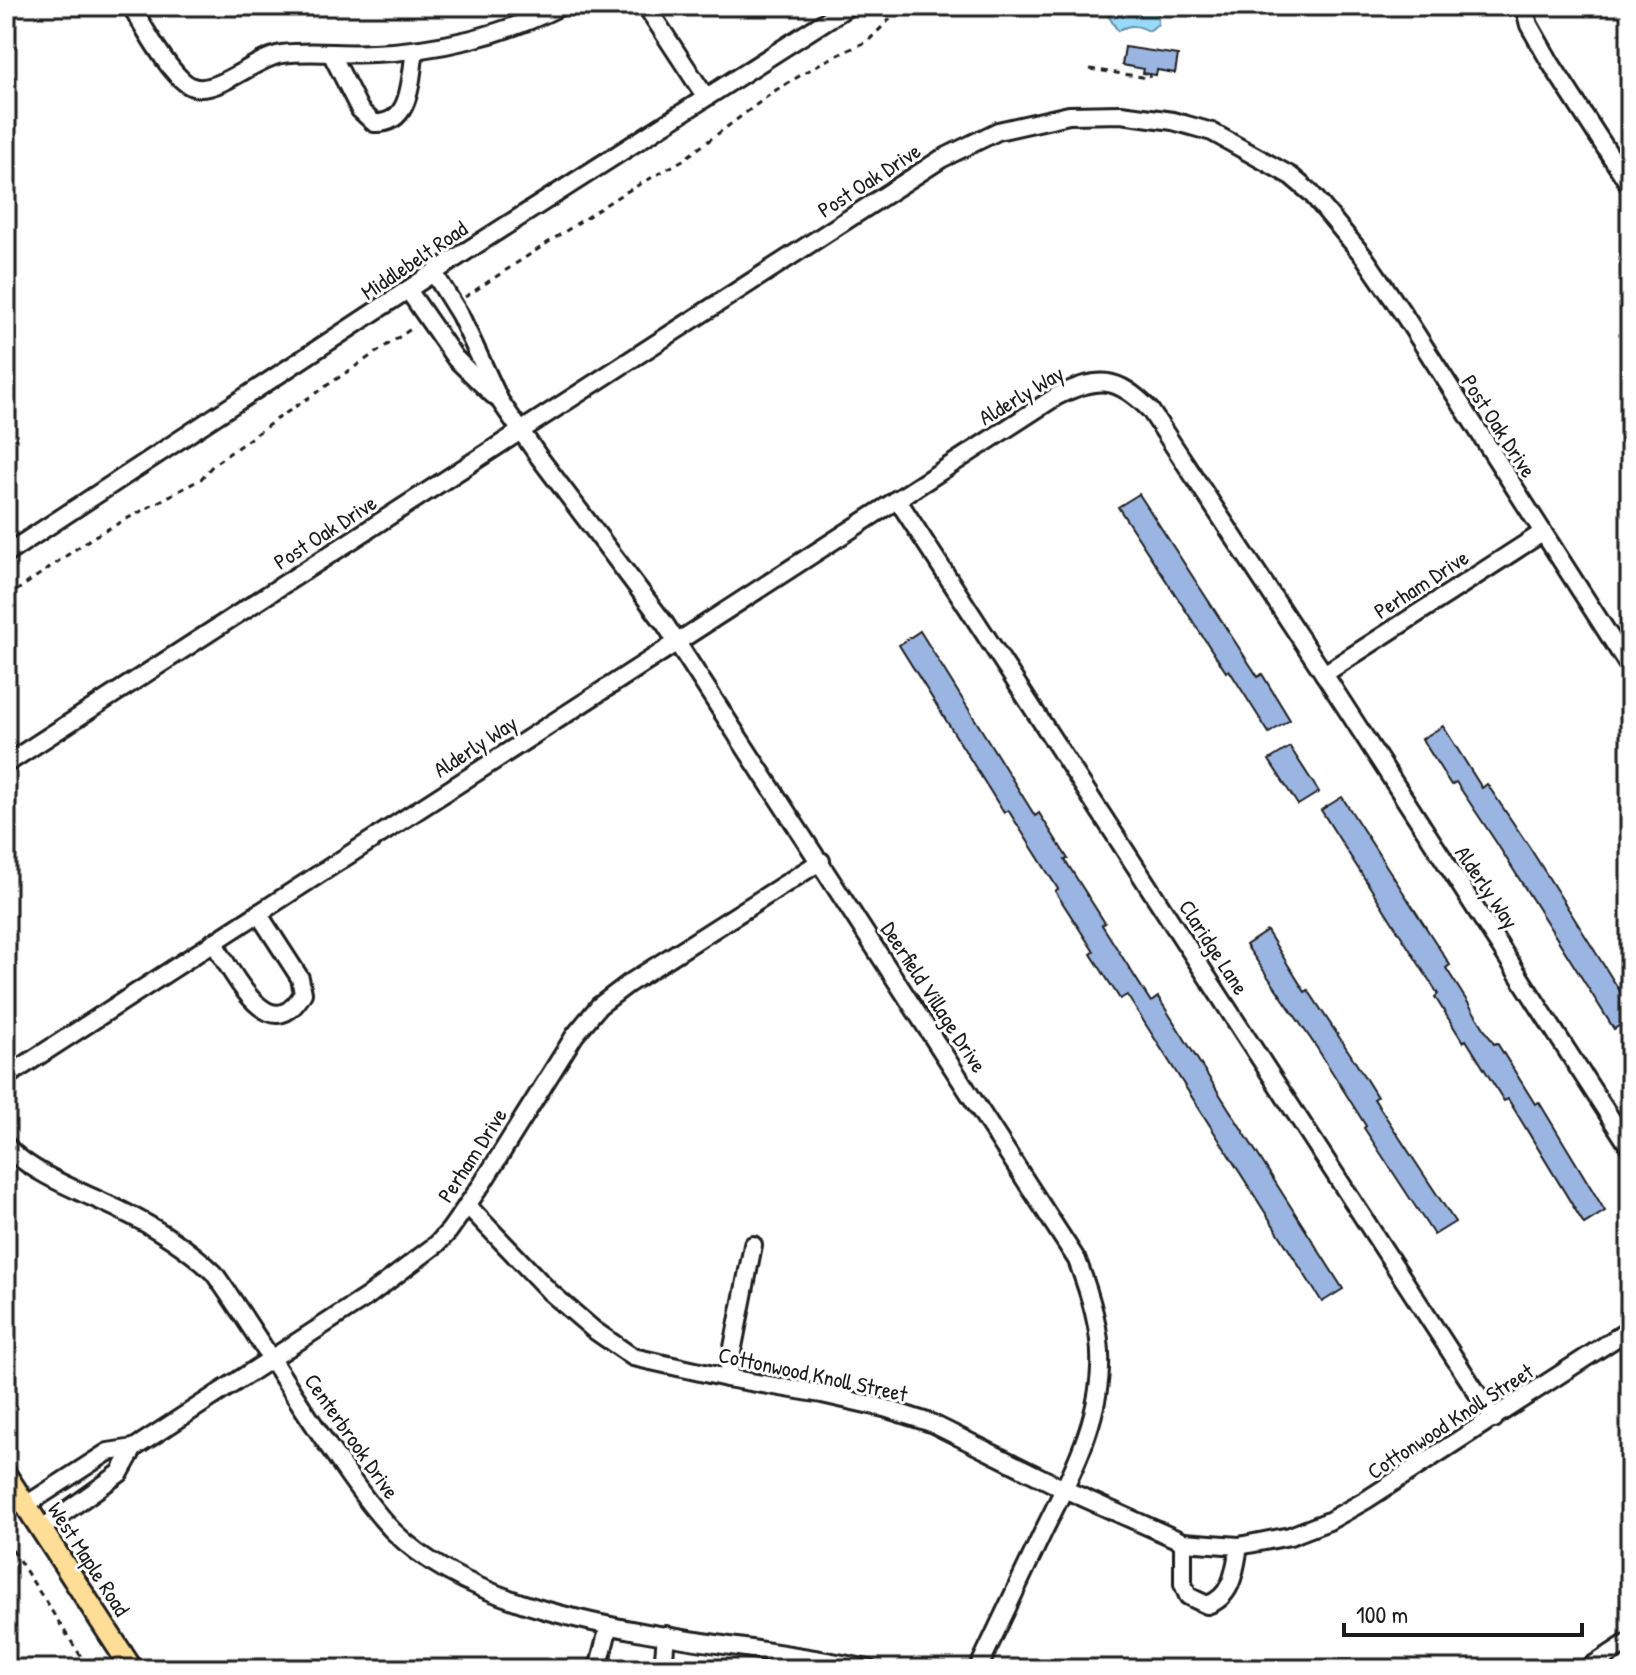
<svg xmlns="http://www.w3.org/2000/svg" width="1636" height="1675" font-family="'Patrick Hand',sans-serif">
	<style>
		.water { fill: #97daf9; stroke: #668ea1; stroke-width: 2 }
		.building { fill: #9ab5e1; stroke: #1c1c1c; stroke-width: 2 }
		.lines { fill: none; stroke-linecap: round; stroke-linejoin: round }
		.minor-casing { stroke: #1c1c1c; stroke-width: 22 }
		.major-casing { stroke: #1c1c1c; stroke-width: 26 }
		.path { stroke: #1c1c1c; stroke-width: 3; stroke-dasharray: 6 6; stroke-linecap: butt }
		.minor { stroke: #fff; stroke-width: 16 }
		.major { stroke: #fedd96; stroke-width: 20 }
		.labels { text-anchor: middle; dominant-baseline: central; stroke-width: 6; stroke-linejoin: round; paint-order: stroke }
		.street-label { font-size: 22px; fill: #1c1c1c; stroke: #fff }
	</style>
	<rect width="100%" height="100%" fill="#fff"/>
	<filter id="ink" filterUnits="userSpaceOnUse"><feTurbulence type="fractalNoise" baseFrequency=".0125" numOctaves="2"/><feDisplacementMap in="SourceGraphic" scale="16" xChannelSelector="R" yChannelSelector="G"/><feConvolveMatrix kernelMatrix="1 2 1 2 8 2 1 2 1" color-interpolation-filters="sRGB"/></filter>
	<g filter="url(#ink)">
		<!-- water -->
		<path class="water" d="M1102,6h51l5,2v16l-9,7c-11,-6 -20,-7 -31,0z"/>
		<!-- building -->
		<g class="building">
			<path d="M1125,47l53,8 -3,18 -18,-3 -1,5 -13,-2 1,-4 -22,-4z"/>
			<path d="M1139,494l119,183 4,-3 28,46 -21,13 -40,-63 -3,2 -108,-165z"/>
			<path d="M920,631l115,185 4,-3 29,46 -3,1 40,63 -3,2 49,77 7,-5 185,292 -21,13 -195,-307 -7,4 -29,-45 3,-2 -39,-61 3,-2 -50,-79 -4,3 -105,-168z"/>
			<path d="M1443,726l39,62 5,-4 43,64 100,159v12l-16,10 -118,-187 -40,-60 -5,3 -29,-46z"/>
			<path d="M1290,747l29,45 -21,13 -29,-45z"/>
			<path d="M1342,797l108,168 -4,3 48,76 3,-1 38,61 4,-2 66,109 -21,13 -76,-125 -4,2 -38,-61 -3,2 -28,-45 3,-3 -117,-184z"/>
			<path d="M1267,931l38,61 3,-2 41,62 28,45 -3,2 81,123 -21,13 -70,-107 2,-2 -49,-78 -71,-103z"/>
		</g>
		<g class="lines">
			<!-- minor casing -->
			<g class="minor-casing">
				<g id="minor">
					<path d="M131,6c12,19 41,74 62,81 25,8 61,-29 89,-33 30,-4 61,1 91,-1 64,-2 131,-18 188,-47"/>
					<path d="M646,6l59,90"/>
					<path d="M1524,6l5,19 21,37 80,124"/>
					<path d="M331,53l29,57 14,13c38,2 36,-44 41,-73"/>
					<path d="M434,273l26,42 40,86 39,56 126,167 412,636c13,34 25,72 23,108 -2,58 -31,111 -56,162 -22,46 -44,93 -66,139"/>
					<path d="M408,290l47,68 38,37"/>
					<path d="M897,499l597,920"/>
					<path d="M6,554l462,-304 381,-244"/>
					<path d="M1324,674l218,-141"/>
					<path d="M6,764l935,-605 57,-28 71,-16 52,-1 52,7 39,11 79,44 20,17 54,65 39,57 226,353"/>
					<path d="M213,942c19,28 57,110 90,51l-3,-15 -42,-65"/>
					<path d="M6,1077l1051,-681c41,-20 60,-20 93,14l174,264 306,474"/>
					<path d="M6,1145c23,28 81,49 114,65 35,17 66,36 94,63 42,59 78,122 120,181 18,27 37,54 59,77 106,105 334,106 475,138"/>
					<path d="M467,1205l83,87 44,38 39,27 94,21 95,16 62,14 47,15 133,66 119,53 56,4 51,-10 39,-15 37,-21 264,-171"/>
					<path d="M727,1378l26,-133"/>
					<path d="M26,1505l82,-53 26,-4 234,-152 69,-52 12,-13 33,-47 93,-149 24,-29 29,-22 193,-123"/>
					<path d="M41,1529l79,-56 14,-25"/>
					<path d="M1183,1542v42l5,12 19,9c26,-8 28,-36 32,-59"/>
					<path d="M598,1669l11,-43"/>
					<path d="M663,1669l3,-34"/>
					<path d="M1587,1669l43,-28"/>
				</g>
			</g>
			<!-- major casing -->
			<g class="major-casing">
				<path id="major" d="M6,1475l126,194"/>
			</g>
			<!-- path -->
			<g class="path">
				<path d="M1090,69l59,9 1,-4"/>
				<path d="M465,297l154,-101 64,-36 93,-70 45,-27 47,-22 26,-26 15,-9"/>
				<path d="M6,598l87,-61 108,-58 12,-14 64,-46 137,-92"/>
				<path d="M6,1540l83,129"/>
			</g>
			<!-- minor -->
			<use href="#minor" class="minor"/>
			<!-- major -->
			<use href="#major" class="major"/>
		</g>
	</g>
	<g class="labels">
		<!-- street labels -->
		<g class="street-label">
			<text transform="translate(869 180) rotate(-33)">Post Oak Drive</text>
			<text transform="translate(414 260) rotate(-34)">Middlebelt Road</text>
			<text transform="translate(1021 395) rotate(-31)">Alderly Way</text>
			<text transform="translate(1499 426) rotate(57)">Post Oak Drive</text>
			<text transform="translate(325 532) rotate(-33)">Post Oak Drive</text>
			<text transform="translate(1421 584) rotate(-33)">Perham Drive</text>
			<text transform="translate(475 746) rotate(-33)">Alderly Way</text>
			<text transform="translate(1487 887) rotate(56)">Alderly Way</text>
			<text transform="translate(1214 947) rotate(57)">Claridge Lane</text>
			<text transform="translate(934 997) rotate(57)">Deerfield Village Drive</text>
			<text transform="translate(472 1155) rotate(-57)">Perham Drive</text>
			<text transform="translate(813 1374) rotate(12)">Cottonwood Knoll Street</text>
			<text transform="translate(1450 1421) rotate(-33)">Cottonwood Knoll Street</text>
			<text transform="translate(352 1436) rotate(55)">Centerbrook Drive</text>
			<text transform="translate(89 1559) rotate(57)">West Maple Road</text>
		</g>
	</g>
	<!-- margin -->
	<rect width="1636" height="1675" fill="none" stroke="#fff" stroke-width="32"/>
	<rect x="16" y="16" width="1604" height="1643" fill="none" stroke="#1c1c1c" stroke-width="3" filter="url(#ink)"/>
	<!-- scale -->
	<path d="M1344 1623v12h238v-12" fill="none" stroke="#1c1c1c" stroke-width="4"/>
	<text x="1356" y="1623" font-size="24" fill="#1c1c1c" stroke="#ffffff" stroke-width="6" paint-order="stroke">100 m</text>
</svg>
